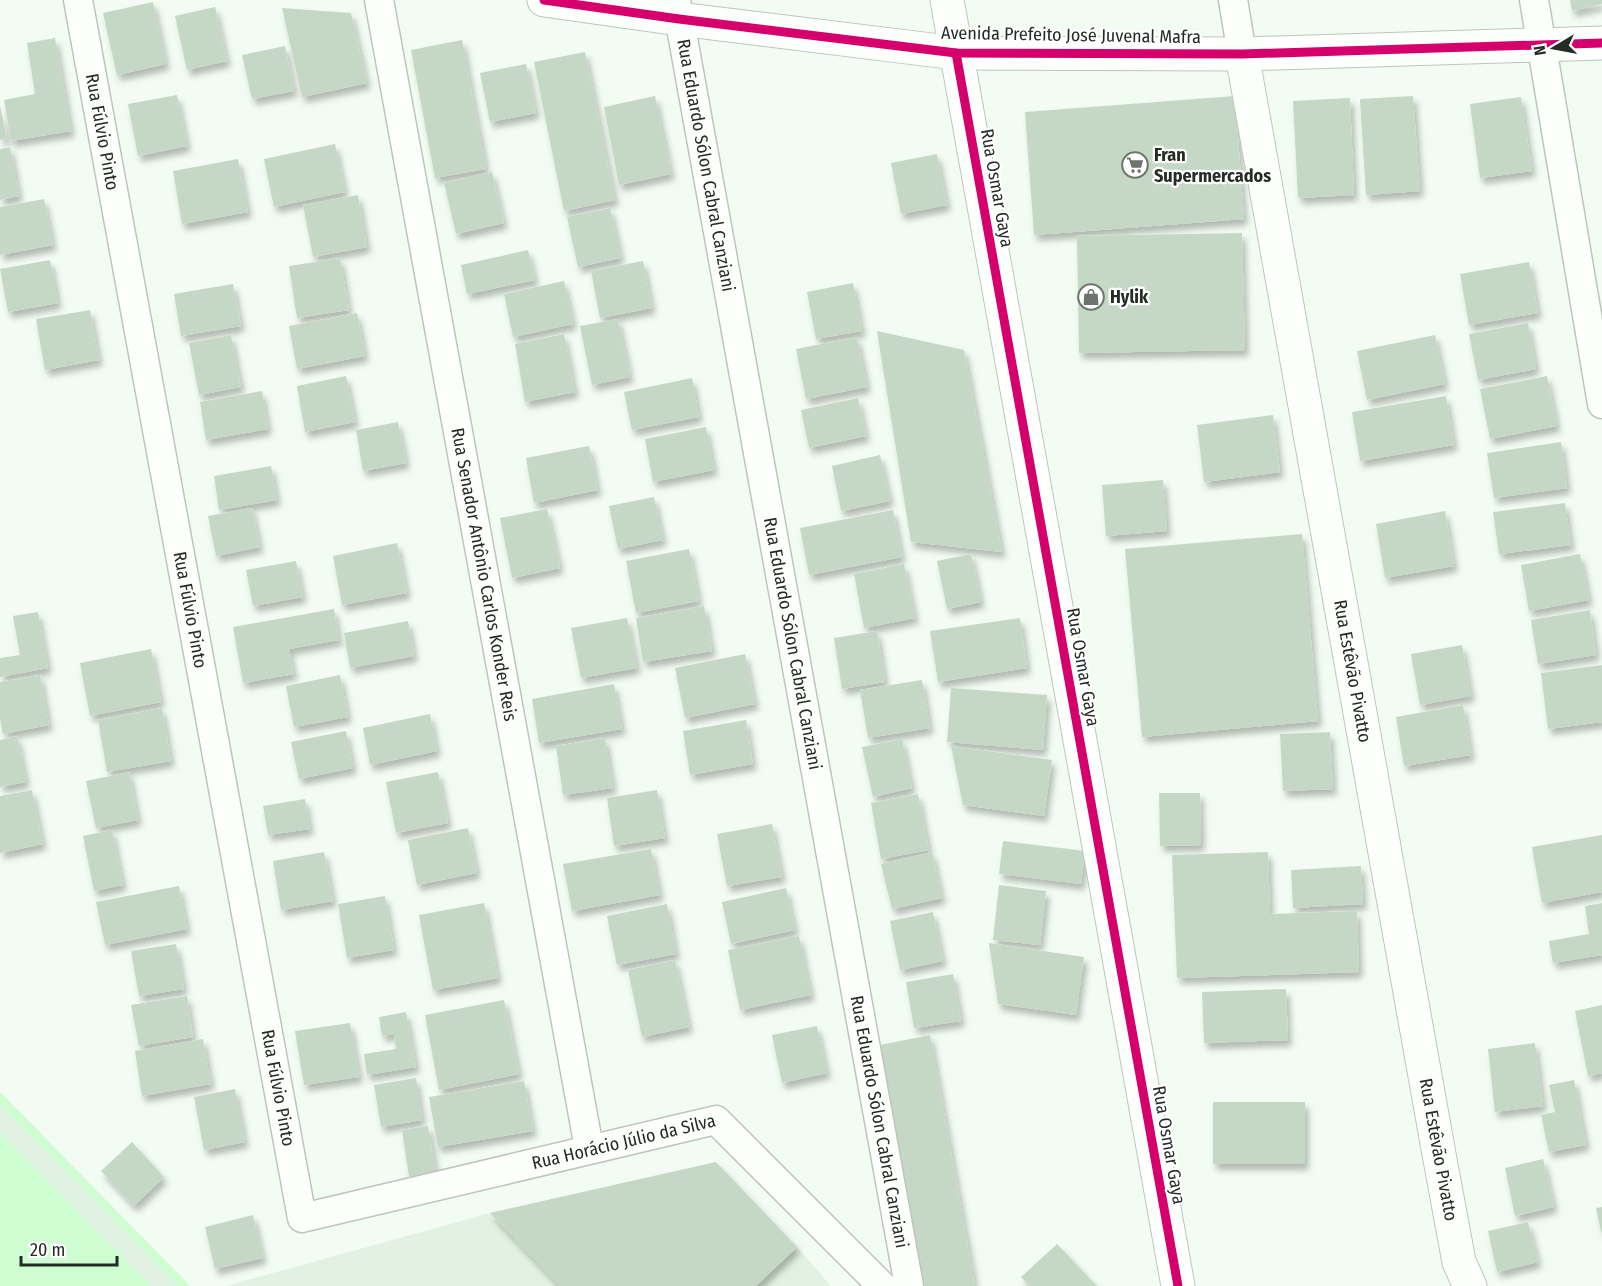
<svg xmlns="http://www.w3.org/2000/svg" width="1602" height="1286" font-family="'Fira Sans Condensed',sans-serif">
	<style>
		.built { fill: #e1f2e2 }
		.green { fill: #cefdd1 }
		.building { fill: #c5d8c6; filter: url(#shadow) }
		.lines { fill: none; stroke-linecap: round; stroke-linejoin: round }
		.street-casing { stroke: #bec5be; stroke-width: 31 }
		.secondary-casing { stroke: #bec5be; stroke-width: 35 }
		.street { stroke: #fdfffd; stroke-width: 28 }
		.secondary { stroke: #fdfffd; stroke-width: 33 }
		.cycleway-casing { stroke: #fff; stroke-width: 13 }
		.cycleway { stroke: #d6006c; stroke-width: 9 }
		.labels { text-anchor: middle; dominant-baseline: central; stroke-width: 4.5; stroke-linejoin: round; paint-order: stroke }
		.street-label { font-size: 18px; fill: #252b25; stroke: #fff }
		.poi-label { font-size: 18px; font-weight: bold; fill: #252b25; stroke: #fff; text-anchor: start }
	</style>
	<defs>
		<filter id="shadow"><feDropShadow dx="3.5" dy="6" stdDeviation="3" flood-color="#0004"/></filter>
	</defs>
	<rect width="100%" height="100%" fill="#f2fcf2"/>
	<!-- built -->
	<g class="built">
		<path d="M0,1092l187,191 3,3h-190z"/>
		<path d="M716,1162l81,85 34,39h-605l264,-73z"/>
	</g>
	<!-- green -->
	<g class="green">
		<path d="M0,1092l187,191 3,3h-12l-178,-181z"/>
		<path d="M0,1132l152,154h-152z"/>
	</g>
	<!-- building -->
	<g class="building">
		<path d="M1570,0h32v4l-30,7z"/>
		<path d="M153,2l13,62 -49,11 -14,-62z"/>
		<path d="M215,7l12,54 -40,9 -12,-54z"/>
		<path d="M282,8l69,5 16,70 -65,14z"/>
		<path d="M55,38l16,93 -60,10 -7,-41 31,-6 -8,-51z"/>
		<path d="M462,40l24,129 -51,9 -24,-128z"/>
		<path d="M285,46l9,45 -42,8 -10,-44z"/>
		<path d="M585,52l30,148 -51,11 -30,-149z"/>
		<path d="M526,64l10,49 -46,9 -10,-49z"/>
		<path d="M177,95l10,51 -49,10 -10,-52z"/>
		<path d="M655,96l16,78 -52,11 -15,-78z"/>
		<path d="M1235,96l9,123 -210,16 -9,-123z"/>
		<path d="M1413,96l7,95 -54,4 -6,-96z"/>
		<path d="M1521,97l11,74 -52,7 -10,-74z"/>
		<path d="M1350,98l4,97 -56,3 -5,-97z"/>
		<path d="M0,106l7,32 -7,2z"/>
		<path d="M335,144l10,48 -71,15 -10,-48z"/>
		<path d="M10,147l9,49 -19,4v-51z"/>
		<path d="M937,154l10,51 -46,9 -10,-51z"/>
		<path d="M238,159l10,53 -66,12 -9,-53z"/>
		<path d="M492,172l12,51 -48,11 -12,-51z"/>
		<path d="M358,195l9,52 -54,10 -10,-52z"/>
		<path d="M44,199l9,46 -53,10v-48z"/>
		<path d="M610,208l11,50 -43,9 -11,-50z"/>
		<path d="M1242,233l3,117 -166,3 -2,-117z"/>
		<path d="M528,250l7,30 -68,14 -6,-29z"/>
		<path d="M340,258l9,52 -52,8 -8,-52z"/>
		<path d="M50,260l8,43 -50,9 -8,-43z"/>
		<path d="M643,261l9,47 -52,10 -9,-47z"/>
		<path d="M1529,262l9,51 -69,12 -9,-51z"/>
		<path d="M564,281l9,43 -60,13 -9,-43z"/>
		<path d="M853,283l9,48 -46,8 -9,-47z"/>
		<path d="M233,284l8,42 -60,10 -7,-42z"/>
		<path d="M90,310l9,50 -54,10 -9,-51z"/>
		<path d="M357,313l8,43 -68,13 -8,-43z"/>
		<path d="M618,319l12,58 -38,8 -12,-59z"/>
		<path d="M1528,323l8,46 -58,11 -9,-46z"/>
		<path d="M877,331l87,19 38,202 -91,-10z"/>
		<path d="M564,334l11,58 -50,10 -10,-58z"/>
		<path d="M231,335l10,52 -42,8 -10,-52z"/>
		<path d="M1435,335l10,49 -78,16 -10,-49z"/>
		<path d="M857,337l10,50 -61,12 -10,-50z"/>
		<path d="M346,376l9,46 -50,10 -8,-46z"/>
		<path d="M1547,376l10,50 -67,13 -10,-50z"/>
		<path d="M692,378l7,39 -67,13 -8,-38z"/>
		<path d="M262,391l6,38 -62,11 -6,-38z"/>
		<path d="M1446,396l8,49 -94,16 -8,-49z"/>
		<path d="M858,398l8,38 -57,12 -8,-38z"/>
		<path d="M1273,415l7,57 -76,10 -7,-57z"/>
		<path d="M398,422l8,41 -43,8 -7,-41z"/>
		<path d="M706,427l8,43 -61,12 -8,-43z"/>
		<path d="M1561,442l6,46 -73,10 -7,-45z"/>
		<path d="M589,446l9,44 -64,13 -8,-45z"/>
		<path d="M880,455l10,46 -49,10 -9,-45z"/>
		<path d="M271,466l6,34 -58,10 -5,-34z"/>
		<path d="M1163,480l4,51 -61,5 -4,-51z"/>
		<path d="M654,497l9,43 -45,9 -9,-43z"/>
		<path d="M1565,503l6,42 -72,9 -6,-42z"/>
		<path d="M252,508l8,39 -44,9 -8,-40z"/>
		<path d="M547,509l13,59 -48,10 -12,-60z"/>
		<path d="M893,510l9,47 -93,18 -9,-47z"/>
		<path d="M1445,511l9,55 -69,12 -9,-54z"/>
		<path d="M1302,534l16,187 -176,16 -17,-188z"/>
		<path d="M397,543l10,50 -65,12 -9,-49z"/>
		<path d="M689,549l10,52 -63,12 -10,-52z"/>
		<path d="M971,554l10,48 -34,7 -10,-48z"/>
		<path d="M1580,554l9,46 -60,11 -8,-46z"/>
		<path d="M296,561l7,36 -50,9 -7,-36z"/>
		<path d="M904,564l11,54 -51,10 -10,-54z"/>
		<path d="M704,606l8,45 -69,11 -7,-44z"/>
		<path d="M334,609l5,31 -50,9 5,25 -51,9 -10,-56z"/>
		<path d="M1590,610l6,45 -58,9 -7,-44z"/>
		<path d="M38,612l10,56 -48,9v-19l20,-3 -7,-39z"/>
		<path d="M627,618l10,50 -56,10 -10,-50z"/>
		<path d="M1020,618l7,50 -89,14 -8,-51z"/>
		<path d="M408,621l6,35 -64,12 -6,-35z"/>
		<path d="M877,631l8,51 -43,7 -8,-51z"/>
		<path d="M1462,645l9,51 -51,9 -9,-51z"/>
		<path d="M151,649l10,53 -71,14 -10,-53z"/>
		<path d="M745,654l10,50 -70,14 -10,-50z"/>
		<path d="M1602,665v57l-54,7 -7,-56z"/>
		<path d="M40,675l9,50 -46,9 -3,-15v-37z"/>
		<path d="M340,675l8,42 -54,10 -8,-41z"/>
		<path d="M922,680l8,48 -62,10 -8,-48z"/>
		<path d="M614,684l8,45 -83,14 -7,-44z"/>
		<path d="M951,688l96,7 -4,55 -96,-8z"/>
		<path d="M1463,705l8,50 -67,11 -8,-49z"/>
		<path d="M162,708l9,53 -64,11 -9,-52z"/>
		<path d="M430,714l7,37 -67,14 -7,-37z"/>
		<path d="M746,720l7,44 -63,11 -7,-44z"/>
		<path d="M346,731l7,37 -54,11 -8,-37z"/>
		<path d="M1330,732l3,57 -50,2 -3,-57z"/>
		<path d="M17,736l9,46 -26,5v-47z"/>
		<path d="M605,738l8,50 -50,7 -7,-49z"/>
		<path d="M902,739l10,49 -39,9 -11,-50z"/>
		<path d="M951,746l101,14 -8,56 -81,-11z"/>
		<path d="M129,772l9,48 -42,8 -10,-47z"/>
		<path d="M438,772l10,51 -52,10 -10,-51z"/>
		<path d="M32,790l11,54 -43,9v-57z"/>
		<path d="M657,790l8,48 -51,8 -7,-48z"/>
		<path d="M1159,793h41l1,52 -41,1z"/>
		<path d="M918,794l11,56 -48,9 -10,-56z"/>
		<path d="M305,799l5,30 -42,6 -5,-29z"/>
		<path d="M772,824l10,53 -55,9 -10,-52z"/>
		<path d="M468,828l9,45 -60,12 -9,-45z"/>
		<path d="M112,830l11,55 -29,6 -11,-55z"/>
		<path d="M1602,835v57l-60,11 -10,-56z"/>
		<path d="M1003,841l82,10 -4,33 -82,-10z"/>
		<path d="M651,849l9,46 -88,16 -9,-47z"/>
		<path d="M324,852l9,49 -52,9 -8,-49z"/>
		<path d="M932,852l10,46 -50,11 -11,-45z"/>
		<path d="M1268,852l2,62 87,-3 2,61 -182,6 -5,-123z"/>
		<path d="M1361,866l2,38 -70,4 -2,-38z"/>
		<path d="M999,885l47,6 -6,54 -47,-5z"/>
		<path d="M179,886l8,43 -82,16 -9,-43z"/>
		<path d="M786,888l9,42 -64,14 -9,-42z"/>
		<path d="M385,896l9,54 -47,8 -9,-54z"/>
		<path d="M484,903l14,75 -65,12 -14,-75z"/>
		<path d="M1602,903v52l-49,8 -4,-22 40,-7 -4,-28z"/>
		<path d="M667,904l9,50 -59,11 -10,-49z"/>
		<path d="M933,912l10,49 -43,9 -10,-49z"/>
		<path d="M799,936l12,59 -71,15 -12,-60z"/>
		<path d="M989,943l95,14 -8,58 -78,-11z"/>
		<path d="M176,944l8,45 -45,7 -8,-45z"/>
		<path d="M675,960l14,67 -47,10 -14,-67z"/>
		<path d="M953,974l8,47 -47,7 -8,-46z"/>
		<path d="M1286,989l2,51 -84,3 -2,-51z"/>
		<path d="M187,996l6,41 -54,9 -8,-41z"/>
		<path d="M504,1000l15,74 -80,16 -14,-75z"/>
		<path d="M1602,1005v68l-14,3 -13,-65z"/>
		<path d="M406,1012l10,55 -49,8 -3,-21 32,-5 -2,-15 -12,2 -3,-19z"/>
		<path d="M350,1023l9,54 -55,8 -9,-54z"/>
		<path d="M817,1026l10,47 -45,10 -10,-48z"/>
		<path d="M930,1035l45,251h-52l-43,-241z"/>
		<path d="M203,1039l8,45 -69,12 -7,-45z"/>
		<path d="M1535,1043l8,63 -48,6 -7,-63z"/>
		<path d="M416,1078l6,42 -41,7 -7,-42z"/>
		<path d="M1574,1080l12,65 -37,7 -8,-37 14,-3 -6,-27z"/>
		<path d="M524,1081l9,50 -95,16 -9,-50z"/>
		<path d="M235,1089l10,53 -41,8 -10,-53z"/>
		<rect x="1213" y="1102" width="92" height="62"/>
		<path d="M428,1126l8,46 -27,4 -7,-46z"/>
		<path d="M132,1142l32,35 -30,29 -33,-35z"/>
		<path d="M1543,1159l11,48 -39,9 -10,-48z"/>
		<path d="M716,1162l81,85 -41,39h-196l-70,-73z"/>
		<path d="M1602,1207v25h-1l-5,-24z"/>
		<path d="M253,1215l10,43 -48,11 -10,-42z"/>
		<path d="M1528,1222l10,40 -41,10 -9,-41z"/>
		<path d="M1057,1244l40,42h-67l-9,-9z"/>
	</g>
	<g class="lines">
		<!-- street casing -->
		<g class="street-casing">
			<g id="street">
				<path id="s1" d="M78,0l224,1218 414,-98 166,166"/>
				<path id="s2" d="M379,0l210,1148"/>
				<path id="s3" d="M676,0l233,1286"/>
				<path d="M1233,0l9,54"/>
				<path d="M1534,0l68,404"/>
			</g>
		</g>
		<!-- secondary casing -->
		<g class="secondary-casing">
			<g id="secondary">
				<path d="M544,0l135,19 277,34 286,1 360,-11"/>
				<path d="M947,0l231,1286"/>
				<path id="s4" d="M1242,54l197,1100 20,108 11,24"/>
			</g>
		</g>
		<!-- street -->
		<use href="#street" class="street"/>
		<!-- secondary -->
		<use href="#secondary" class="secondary"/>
		<!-- cycleway casing -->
		<g class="cycleway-casing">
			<g id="cycleway">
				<path d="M544,0l135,19 277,34 286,1 360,-11"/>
				<path d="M956,53l222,1233"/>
			</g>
		</g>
		<!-- cycleway -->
		<use href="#cycleway" class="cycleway"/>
	</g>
	<!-- icons -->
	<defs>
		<g id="supermarket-ring" transform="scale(1.35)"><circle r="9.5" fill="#fff" stroke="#6d746d" stroke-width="1.5"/><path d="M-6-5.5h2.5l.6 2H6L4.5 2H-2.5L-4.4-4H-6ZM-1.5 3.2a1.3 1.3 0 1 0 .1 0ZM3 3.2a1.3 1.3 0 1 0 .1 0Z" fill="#6d746d"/></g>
		<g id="shop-ring" transform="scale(1.35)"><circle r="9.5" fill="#fff" stroke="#6d746d" stroke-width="1.5"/><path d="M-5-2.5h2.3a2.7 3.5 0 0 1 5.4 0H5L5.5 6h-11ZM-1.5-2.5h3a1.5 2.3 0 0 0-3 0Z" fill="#6d746d"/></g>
	</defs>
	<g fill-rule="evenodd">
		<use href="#supermarket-ring" x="1135" y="165"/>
		<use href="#shop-ring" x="1091" y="297"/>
	</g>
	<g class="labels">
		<!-- street labels -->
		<g class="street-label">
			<text transform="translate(1071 35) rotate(1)">Avenida Prefeito José Juvenal Mafra</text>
			<text stroke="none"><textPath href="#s1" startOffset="134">Rua Fúlvio Pinto</textPath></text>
			<text stroke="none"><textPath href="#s3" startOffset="168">Rua Eduardo Sólon Cabral Canziani</textPath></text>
			<text transform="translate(997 188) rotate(80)">Rua Osmar Gaya</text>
			<text stroke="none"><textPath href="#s2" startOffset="584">Rua Senador Antônio Carlos Konder Reis</textPath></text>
			<text stroke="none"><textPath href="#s1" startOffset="620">Rua Fúlvio Pinto</textPath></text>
			<text stroke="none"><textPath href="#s3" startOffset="654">Rua Eduardo Sólon Cabral Canziani</textPath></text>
			<text transform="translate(1083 667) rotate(80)">Rua Osmar Gaya</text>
			<text stroke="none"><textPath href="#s4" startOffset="627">Rua Estêvão Pivatto</textPath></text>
			<text stroke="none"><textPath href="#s1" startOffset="1106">Rua Fúlvio Pinto</textPath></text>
			<text stroke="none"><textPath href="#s3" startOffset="1140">Rua Eduardo Sólon Cabral Canziani</textPath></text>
			<text stroke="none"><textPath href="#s1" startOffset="1569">Rua Horácio Júlio da Silva</textPath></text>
			<text transform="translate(1169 1145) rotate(80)">Rua Osmar Gaya</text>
			<text stroke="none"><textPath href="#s4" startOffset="1113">Rua Estêvão Pivatto</textPath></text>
		</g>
		<!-- poi labels -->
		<g class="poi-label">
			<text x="1154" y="155">Fran<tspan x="1154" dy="21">Supermercados</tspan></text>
			<text x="1110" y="297">Hylik</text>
		</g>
	</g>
	<!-- north arrow -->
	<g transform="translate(1554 48) rotate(260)" stroke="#ffffff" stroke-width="4.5" paint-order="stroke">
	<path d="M0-4.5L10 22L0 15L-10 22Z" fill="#252b25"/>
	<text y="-9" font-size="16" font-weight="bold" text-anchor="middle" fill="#252b25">N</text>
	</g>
	<!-- scale -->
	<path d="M21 1256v9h96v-9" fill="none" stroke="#252b25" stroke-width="3"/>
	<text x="30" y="1256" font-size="18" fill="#252b25" stroke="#ffffff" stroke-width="4.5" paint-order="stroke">20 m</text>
</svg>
